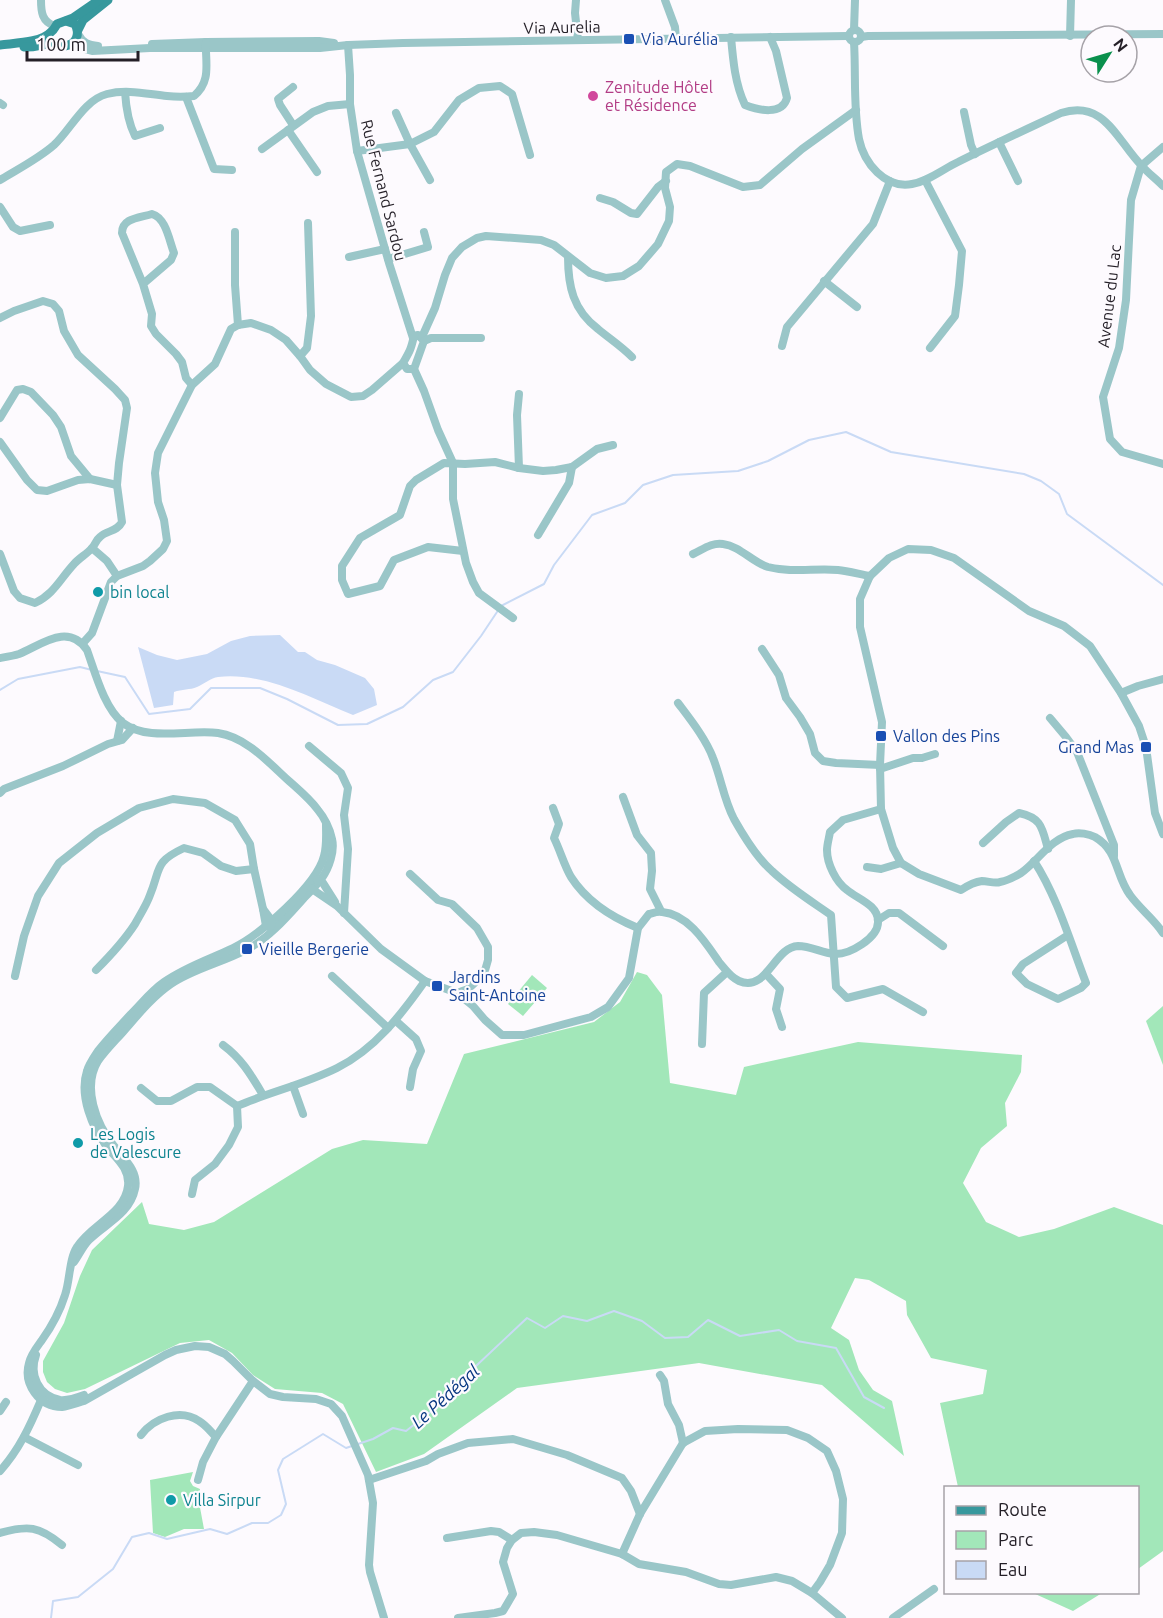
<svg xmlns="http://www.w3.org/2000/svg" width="1163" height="1618" font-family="Ubuntu,sans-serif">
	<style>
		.green { fill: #a2e7b9 }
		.water { fill: #c9daf5 }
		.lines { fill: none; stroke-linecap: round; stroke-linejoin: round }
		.stream { stroke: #c9daf5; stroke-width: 2 }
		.minor { stroke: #9ac6c8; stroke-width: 8 }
		.major { stroke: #37989d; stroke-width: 9 }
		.transit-dot { fill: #1a4fb4; stroke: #fdfafe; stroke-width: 2 }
		.hotel-dot { fill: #d1479c; stroke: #fdfafe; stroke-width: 2 }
		.culture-dot { fill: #0f9aa8; stroke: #fdfafe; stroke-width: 2 }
		.labels { text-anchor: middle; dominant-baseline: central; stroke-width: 4.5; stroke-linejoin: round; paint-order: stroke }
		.street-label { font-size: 16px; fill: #241f27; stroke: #fdfafe }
		.transit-label { font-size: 16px; fill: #164399; stroke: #fdfafe; text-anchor: start }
		.hotel-label { font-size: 16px; fill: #b23c85; stroke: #fdfafe; text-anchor: start }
		.culture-label { font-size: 16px; fill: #0d838f; stroke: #fdfafe; text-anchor: start }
		.water-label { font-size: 18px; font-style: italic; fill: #073681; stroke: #fdfafe }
	</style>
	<rect width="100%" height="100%" fill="#fdfafe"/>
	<!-- green -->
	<g class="green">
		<path d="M637,972l10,3 15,20 8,88 66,12 8,-28 114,-25 164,13 -1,17 -16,31 2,23 -26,22 -18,35 23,39 33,15 35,-8 60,-22 49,18v326l-25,18v-81l-180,-1 -18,-84 43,-9 4,-24 -56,-12 -24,-43 -1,-14 -37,-21 -14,-2 -24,50 18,12 10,30 14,20 19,11 12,55 -82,-71 -123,-22 -182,25 -93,66 -48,18 -33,-68 -21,-11 -47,-4 -22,-14 -21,-22 -23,-13 -29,3 -95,46 -18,4 -12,-4 -8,-7 -4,-10v-11l21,-38 16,-47 12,-26 50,-48 7,22 35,6 30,-8 118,-73 31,-9 64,4 37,-90 130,-32 26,-20z"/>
		<path d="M532,975l15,13 -24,28 -15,-12z"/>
		<path d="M1163,1006v59l-17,-44z"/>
		<path d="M193,1472l-3,9 3,5 7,3 -1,13 5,27h-20l-19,8 -12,-4 -3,-53z"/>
		<path d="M1033,1593h69l-29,18z"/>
	</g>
	<!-- water -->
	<path class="water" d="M280,635l18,17h7l12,8 18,5 30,13 9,11 3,16 -24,10c-43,-17 -87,-43 -135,-38 -7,1 -14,7 -21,10 -7,3 -15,2 -23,5l-1,13 -19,3 -16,-61 19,8 20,5 30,-6 24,-13 19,-5z"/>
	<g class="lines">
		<!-- stream -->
		<g class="stream">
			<path d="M97,671l28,6 24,37 41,-5 21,-21h49l27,11 51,26 29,-1 36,-17 30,-27 20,-8 28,-36 20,-30 43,-22 10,-19 38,-50 33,-12 18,-18 30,-10 65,-4 30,-10 41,-21 37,-8 45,20 133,22 17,7 18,13 8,20 96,71"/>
			<path d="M0,690l18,-11 62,-12 12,3"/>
			<path d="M358,1444l15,-5 20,-11 13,3 36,-28 34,-37 51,-48 18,10 18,-12 24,5 27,-10 28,10 23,17 23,-1 20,-17 32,16 39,-6 18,11 39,7 28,49 20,11"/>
			<path d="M51,1618l2,-17 25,-4 35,-28 19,-32 17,-4 18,6 43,-10 17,5 25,-11h16l13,-8 5,-11 -8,-34 5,-11 40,-25 23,14 6,-2"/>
		</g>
		<!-- minor -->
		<g class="minor">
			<path d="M41,0c0,12 1,22 14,26"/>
			<path d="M576,0l-1,13 3,27"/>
			<path d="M665,0l10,27 1,11"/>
			<circle cx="855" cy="36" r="6"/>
			<path d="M854,30l1,-30"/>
			<path d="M78,34c5,9 10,11 20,12"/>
			<path d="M1070,36l1,-36"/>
			<path d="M731,37c2,23 4,47 14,68 13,5 37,11 42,-7l-11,-47 -6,-14"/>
			<path d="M861,37l7,-1 295,-2"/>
			<path d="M854,42c2,32 -1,65 5,97 5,24 26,50 53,45 17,-3 31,-15 46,-22 34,-17 69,-33 103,-49 44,-14 56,28 81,53 6,7 14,13 21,20"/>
			<path d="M152,44l54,-2 113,-1 15,2"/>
			<path d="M69,45l23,6 58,-3h170l28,-3 55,-2 445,-7"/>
			<path d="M348,45l2,30v29l7,47 32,112 24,75"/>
			<path d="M125,92c1,16 3,30 10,44l25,-8"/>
			<path d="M186,97l28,72 18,1"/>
			<path d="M0,103l3,2"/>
			<path d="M964,112l7,33 4,9"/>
			<path d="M396,113l14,31 20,36"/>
			<path d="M293,125l-13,-20 -2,-6 15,-12"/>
			<path d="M288,130l29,42"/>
			<path d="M999,142l19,39"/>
			<path d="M1163,147l-22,19 -10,34 -5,100 -7,48 -16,49 7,42 12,13 41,12"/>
			<path d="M262,149l51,-37 15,-6 22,-2"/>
			<path d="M357,151l53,-7 24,-12 25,-32 20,-12 21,-2 12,8 18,61"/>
			<path d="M0,180c18,-11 38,-21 54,-35 17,-16 30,-45 53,-51 20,-5 40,0 60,2 9,1 18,1 27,0 18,-15 11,-34 12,-54"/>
			<path d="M925,180l37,71 -3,34 -4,31 -25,32"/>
			<path d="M600,198l13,4 18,11 6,1 21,-27 8,-6"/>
			<path d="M0,207l13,20 7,4 30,-6"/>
			<path d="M235,232v53l3,40"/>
			<path d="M349,257l36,-8"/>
			<path d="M568,257c0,29 5,53 30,72 12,10 23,17 34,28"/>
			<path d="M388,259l40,-12 -4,-15"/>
			<path d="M824,281l33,26"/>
			<path d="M143,284l-21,-51c0,-15 17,-15 30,-19 14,4 17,26 22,39l-3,7 -28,24 9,30 -1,12 5,8 20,20 6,8 4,16 6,7"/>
			<path d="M0,318l14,-7 29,-10 10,3 6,7 5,20 14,24 37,34 10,11 2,8 -8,55 -2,22 5,37c-5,10 -15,8 -22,15 -4,3 -5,8 -8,11 -5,6 -13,10 -18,16 -14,15 -20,30 -39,39l-15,-5 -6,-7 -14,-37"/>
			<path d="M418,335l6,6 -10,28h-7l-4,-6c7,-12 8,-14 11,-27z"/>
			<path d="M422,337l13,-29 10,-33 7,-17 10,-11 15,-9 9,-2 55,4 13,5 36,28 16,5 17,-2 16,-10 19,-22 11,-23 1,-14 -5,-19 1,-16 11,-8 13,2 53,21 17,-2 42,-36 54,-39"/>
			<path d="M424,341l7,-3h50"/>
			<path d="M782,346l5,-19 86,-103 17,-43"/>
			<path d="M300,356l7,-8 4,-32 -3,-93"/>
			<path d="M414,369l10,22 14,39 15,33v36l13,64 7,19 6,11 34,25"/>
			<path d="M0,418l17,-28 6,-1 8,3 22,23 8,12 10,29 19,23"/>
			<path d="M0,442l27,38 10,10 10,1 31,-11 12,-1 27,6"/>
			<path d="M519,468l-2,-53 2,-21"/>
			<path d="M538,535l31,-52 3,-16"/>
			<path d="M92,548l15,13 10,15"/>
			<path d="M463,551l-35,-4 -34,13 -14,26 -32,8 -6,-14v-14l18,-28 40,-23 10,-29 6,-6 28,-17 21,1 30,-2 24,6 24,3 13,-1 16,-3 25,-18 16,-4"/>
			<path d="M693,554c9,-4 19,-12 30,-10 17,2 29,18 45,23 23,6 47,1 70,3 10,1 21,4 32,6"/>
			<path d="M83,643l9,-10 19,-51 6,-6 26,-10 7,-5 13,-12 4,-8 -3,-21 -6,-18 -3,-29 3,-20 34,-68 23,-21 16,-35 7,-4 13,-2 20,7 15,10 14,16 10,14 16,14 25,13 12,-1 9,-6 31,-27"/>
			<path d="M762,649l17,26 7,23 14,19 10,17 5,19 8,8 13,2 44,2"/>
			<path d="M0,658c6,-1 13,-2 19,-4 22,-9 49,-32 68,-4 8,22 17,58 36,73 25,19 66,6 95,10 28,4 50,29 71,48 10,9 21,18 29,29 6,7 12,19 14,29 3,12 -3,29 -10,39 -5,7 -12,14 -18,20 -18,20 -35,40 -58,52 -25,13 -53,19 -75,34 -19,13 -34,32 -49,49 -8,9 -17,18 -24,28 -16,26 -2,63 16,85 10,13 25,25 21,43 -5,25 -30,35 -46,51 -6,6 -10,15 -15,22"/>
			<path d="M1121,693l17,-7 25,-7"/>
			<path d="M678,703c12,16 28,36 35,55 8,20 11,42 21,61 9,16 24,40 38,52 18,17 39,30 59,44l5,72 11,11 36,-9 40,23"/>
			<path d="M1050,718l16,19 11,15 37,93v11"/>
			<path d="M117,741l4,-20"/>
			<path d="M309,746l32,27 7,15 -4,27 4,34 -4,64"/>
			<path d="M880,769l33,-11h9l13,-4"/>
			<path d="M0,793l4,-4 59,-23 45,-22 14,-4 11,-12"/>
			<path d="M623,797l14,38 14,18 1,18 -2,18 11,22"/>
			<path d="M553,808l6,16 -5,14c6,12 10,27 17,39 16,25 40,40 67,51"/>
			<path d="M326,824c0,11 1,22 -2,32 -7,29 -64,79 -91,92 -23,11 -48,19 -69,34 -13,9 -22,21 -33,32 -11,12 -23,24 -33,37 -4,6 -9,13 -11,20 -8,24 5,57 20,76 10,12 23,22 21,39 -3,28 -38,39 -51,61 -8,12 -7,34 -12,48 -5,16 -13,31 -23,45 -5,7 -11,14 -13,23 -6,21 10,44 33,44 7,-1 15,-4 22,-6l81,-46 11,-5 19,-4 14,1 16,7 8,7 20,20 17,13 13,3 33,2 15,5 11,12 26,59 5,28 -4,62 1,7 14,46"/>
			<path d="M1163,834l-8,-21 -9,-66 -7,-21 -18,-33 -31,-47 -26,-20 -35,-15 -75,-53 -23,-8 -23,-1 -19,9 -19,18 -10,23v28l22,95 -2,43 1,44 12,39 8,15 18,11 42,16c6,-4 13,-8 21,-9 6,0 13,3 18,1 6,-1 16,-6 21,-9 17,-12 30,-35 52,-39 6,-2 16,0 22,3 24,14 20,38 35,58 10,14 24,24 33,38"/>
			<path d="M983,843l23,-21 13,-9c23,5 23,15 29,36"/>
			<path d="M1034,861c23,35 37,83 52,122l-5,5 -23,11 -31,-15 -11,-11 7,-9 45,-29"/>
			<path d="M867,867l14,2 20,-6"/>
			<path d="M410,874l28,26 14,4 25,24 11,19v13l-4,14 -16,15 -11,4"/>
			<path d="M317,880l6,3 12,19"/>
			<path d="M312,889l25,17 44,43 44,32 32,12 16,13 12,14 17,15h22l67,-18 17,-10 21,-29 9,-50 11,-14c4,-1 9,-3 13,-2 26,2 44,31 57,50 6,7 11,15 20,19 28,12 35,-34 59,-35 13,0 24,7 36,8 15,1 45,-16 44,-33 0,-16 -20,-22 -31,-31 -11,-8 -20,-26 -20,-40 0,-5 2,-12 3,-18l13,-12 38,-11"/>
			<path d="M878,920l11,-7h10l44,33"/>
			<path d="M270,927l-4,-1 -3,-17 9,12 -1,5"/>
			<path d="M96,970c14,-14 28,-29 39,-46 5,-9 12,-20 15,-29 11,-27 4,-33 34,-47l19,5 18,13 15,5 18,-2"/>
			<path d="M766,974l14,15 -4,20 6,18"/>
			<path d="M15,976l9,-40 14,-40 21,-33 38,-30 42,-25 34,-9 32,4 30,17 15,24 4,25 9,40"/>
			<path d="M332,976l56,52"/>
			<path d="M396,1021l20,18 5,12 -8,18 -3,18"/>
			<path d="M702,1044l2,-51 23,-21"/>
			<path d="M223,1045c19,14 28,30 40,50"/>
			<path d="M293,1086l10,28"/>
			<path d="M141,1088l16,13h14l26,-14h13l27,19"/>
			<path d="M237,1106c33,-14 68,-22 100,-38 38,-19 64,-53 88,-87"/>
			<path d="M192,1194l3,-14 20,-16 14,-19 9,-18 -1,-21"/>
			<path d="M36,1355c-7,19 2,41 24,45 8,1 16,-2 24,-5"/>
			<path d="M660,1375l4,6 4,23 11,21 4,18"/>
			<path d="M0,1411l6,-9"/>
			<path d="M141,1435c13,-17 39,-27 58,-14 7,4 12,11 17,16"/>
			<path d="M24,1437l54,28"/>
			<path d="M0,1471c19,-21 30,-45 41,-71h2"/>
			<path d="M198,1480l5,-18 13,-25 37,-56"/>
			<path d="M369,1480l57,-19 12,-7 30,-11 45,-4 54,16 55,23 9,13 9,23"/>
			<path d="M0,1533c28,-8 39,-7 62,12"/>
			<path d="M447,1538l44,-7 8,1 13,8"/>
			<path d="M622,1554l18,-40 43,-71 22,-12 33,-2 49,1 21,8 19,13 9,20 7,28 -1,34 -12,32 -10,17 -8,11"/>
			<path d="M458,1618l37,-5 8,-2 10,-17 -10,-32 4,-14 5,-8 9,-7 13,-1 23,3 65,19 17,10 47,8 33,12 12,1 45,-8 16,4 20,12 30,25"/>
			<path d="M893,1618l41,-29"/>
		</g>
		<!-- major -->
		<g class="major">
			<path d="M78,30l5,-10 25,-20"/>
			<path d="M0,45c14,-2 41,-2 51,-13 3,-2 4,-5 6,-8l16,-6 26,-18"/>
			<path d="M24,47c17,1 22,-7 41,-1 12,-2 15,-12 10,-22l-9,-3"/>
		</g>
	</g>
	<!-- markers -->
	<g class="transit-dot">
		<rect x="623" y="33" width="12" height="12" rx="3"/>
		<rect x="875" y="730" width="12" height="12" rx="3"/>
		<rect x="1140" y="741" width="12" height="12" rx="3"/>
		<rect x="241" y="943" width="12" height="12" rx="3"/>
		<rect x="431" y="980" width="12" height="12" rx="3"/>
	</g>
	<circle class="hotel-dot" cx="593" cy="96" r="6"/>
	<g class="culture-dot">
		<circle cx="98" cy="592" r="6"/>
		<circle cx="78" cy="1143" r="6"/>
		<circle cx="171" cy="1500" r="6"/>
	</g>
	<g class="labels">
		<!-- street labels -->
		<g class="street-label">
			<text transform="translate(562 27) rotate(-1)">Via Aurelia</text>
			<text transform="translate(384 190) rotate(76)">Rue Fernand Sardou</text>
			<text transform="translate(1109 296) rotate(-83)">Avenue du Lac</text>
		</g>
		<!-- transit labels -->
		<g class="transit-label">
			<text x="641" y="39">Via Aurélia</text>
			<text x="893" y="736">Vallon des Pins</text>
			<text x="1134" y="747" text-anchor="end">Grand Mas</text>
			<text x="259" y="949">Vieille Bergerie</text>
			<text x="449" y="977">Jardins<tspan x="449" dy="18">Saint-Antoine</tspan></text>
		</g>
		<!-- hotel labels -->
		<g class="hotel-label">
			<text x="605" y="87">Zenitude Hôtel<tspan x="605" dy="18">et Résidence</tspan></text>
		</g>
		<!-- culture labels -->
		<g class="culture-label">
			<text x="110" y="592">bin local</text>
			<text x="90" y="1134">Les Logis<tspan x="90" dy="18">de Valescure</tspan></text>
			<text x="183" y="1500">Villa Sirpur</text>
		</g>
		<!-- water labels -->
		<g class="water-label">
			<text transform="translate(445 1396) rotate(-42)">Le Pédégal</text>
		</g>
	</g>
	<!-- legend -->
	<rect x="944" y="1486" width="195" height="108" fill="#fdfafe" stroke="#a6a2a8" stroke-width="1.5"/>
	<rect x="956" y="1506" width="30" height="9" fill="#37989d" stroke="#a6a2a8" stroke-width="1.5"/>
	<text x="998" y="1516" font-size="18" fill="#241f27">Route</text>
	<rect x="956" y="1531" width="30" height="18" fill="#a2e7b9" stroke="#a6a2a8" stroke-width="1.5"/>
	<text x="998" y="1546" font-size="18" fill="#241f27">Parc</text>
	<rect x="956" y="1561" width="30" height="18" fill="#c9daf5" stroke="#a6a2a8" stroke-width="1.5"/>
	<text x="998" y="1576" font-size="18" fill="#241f27">Eau</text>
	<!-- north arrow -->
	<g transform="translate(1109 54) rotate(53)"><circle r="28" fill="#fdfafe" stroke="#a6a2a8" stroke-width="1.5"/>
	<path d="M0-4.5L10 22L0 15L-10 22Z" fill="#0a904d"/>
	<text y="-9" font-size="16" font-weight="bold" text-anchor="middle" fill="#241f27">N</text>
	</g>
	<!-- scale -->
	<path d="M27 51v9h111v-9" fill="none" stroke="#241f27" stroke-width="3"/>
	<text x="36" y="51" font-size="18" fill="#241f27" stroke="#fdfafe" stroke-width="4.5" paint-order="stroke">100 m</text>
</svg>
